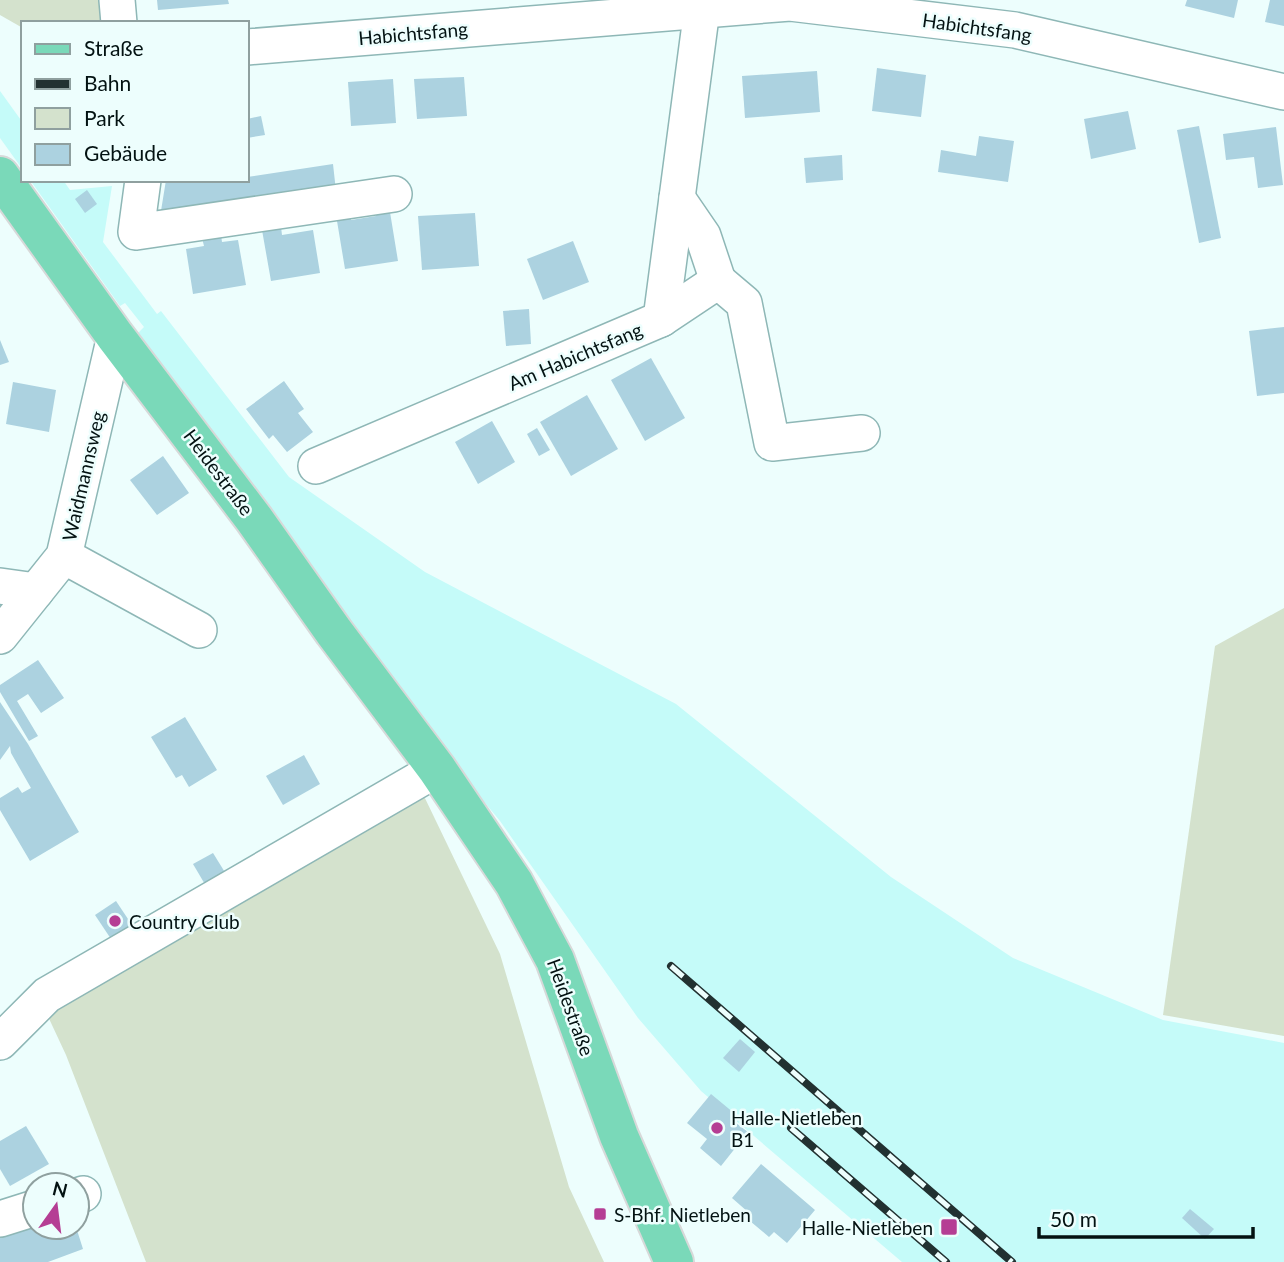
<svg xmlns="http://www.w3.org/2000/svg" width="1284" height="1262" font-family="Lato,sans-serif">
	<style>
		.built { fill: #c5fbf9 }
		.green { fill: #d4e2cd }
		.building { fill: #acd2e0 }
		.lines { fill: none; stroke-linecap: round; stroke-linejoin: round }
		.minor-casing { stroke: #8eb7b6; stroke-width: 38 }
		.major-casing { stroke: #d7d9d9; stroke-width: 42 }
		.minor { stroke: #fff; stroke-width: 35 }
		.major { stroke: #7ad9b9; stroke-width: 38 }
		.rail-casing { stroke: #223131; stroke-width: 8 }
		.rail { stroke: #edfefd; stroke-width: 5; stroke-dasharray: 16; stroke-linecap: butt }
		.poi-dot { fill: #b53e94; stroke: #edfefd; stroke-width: 2.5 }
		.labels { text-anchor: middle; dominant-baseline: central; stroke-width: 5; stroke-linejoin: round; paint-order: stroke }
		.street-label { font-size: 19px; fill: #031212; stroke: #edfefd }
		.poi-label { font-size: 19px; fill: #031212; stroke: #edfefd; text-anchor: start }
	</style>
	<rect width="100%" height="100%" fill="#edfefd"/>
	<!-- built -->
	<g class="built">
		<path d="M0,91l23,32v47l-23,-32z"/>
		<path d="M30,180h33l7,10 42,-4 -9,56 54,72 4,-3 128,166 136,95 251,132 215,173 122,81 150,62 121,23v219h-382l-201,-171 -63,-73 -138,-197 -71,-86 -291,-402 6,-6 -19,-24 -5,3z"/>
	</g>
	<!-- green -->
	<g class="green">
		<path d="M0,0h103v23h-80l-2,4 -21,-12z"/>
		<path d="M1284,608v428l-121,-21 52,-369z"/>
		<path d="M422,792l78,162 69,233 35,75h-458l-80,-207 -21,-45z"/>
	</g>
	<!-- building -->
	<g class="building">
		<path d="M157,0h71l1,4 -71,6z"/>
		<path d="M1187,0h51l-4,18 -49,-12z"/>
		<path d="M1270,0h14v26l-19,-4z"/>
		<path d="M877,68l49,7 -5,42 -49,-6z"/>
		<path d="M817,71l3,41 -75,6 -3,-42z"/>
		<path d="M464,77l3,39 -50,3 -3,-40z"/>
		<path d="M393,79l3,44 -45,3 -3,-44z"/>
		<path d="M1128,111l8,38 -45,10 -7,-40z"/>
		<path d="M261,116l4,19 -18,3v-19z"/>
		<path d="M1199,126l22,112 -22,5 -22,-113z"/>
		<path d="M1276,127l7,58 -25,3 -4,-31 -28,3 -3,-26z"/>
		<path d="M979,136l35,5 -6,41 -70,-10 3,-22 35,6z"/>
		<path d="M842,155l1,25 -37,3 -2,-25z"/>
		<path d="M333,164l3,27 -176,26 6,-37h81v-3z"/>
		<path d="M87,190l10,14 -12,9 -10,-14z"/>
		<path d="M389,206l9,55 -53,8 -9,-54 14,-2 1,7 25,-4 -1,-7z"/>
		<path d="M475,213l4,53 -57,4 -4,-54z"/>
		<path d="M281,227l1,8 31,-5 7,43 -49,8 -9,-51z"/>
		<path d="M221,235l1,7 16,-2 8,45 -53,9 -7,-45 18,-3 -2,-8z"/>
		<path d="M573,241l16,41 -46,18 -16,-41z"/>
		<path d="M529,309l2,35 -25,2 -3,-35z"/>
		<path d="M1284,327v66l-27,3 -8,-65z"/>
		<path d="M0,340l9,22 -9,3z"/>
		<path d="M651,358l34,60 -40,23 -34,-61z"/>
		<path d="M284,381l20,28 -6,4 15,19 -26,20 -14,-17 -4,4 -23,-30z"/>
		<path d="M13,382l43,8 -7,42 -43,-8z"/>
		<path d="M587,395l31,54 -47,27 -31,-54z"/>
		<path d="M492,421l23,41 -37,22 -23,-42z"/>
		<path d="M537,428l13,22 -11,6 -12,-22z"/>
		<path d="M163,456l26,37 -32,22 -27,-35z"/>
		<path d="M38,660l26,38 -23,15 -13,-19 -11,7 21,35 -9,5 -29,-49v-7z"/>
		<path d="M0,702l28,42 51,88 -49,29 -30,-51v-12l18,-11 4,6 9,-5 -20,-35 -1,-7 -10,14z"/>
		<path d="M185,717l32,53 -28,17 -7,-12 -6,3 -25,-41z"/>
		<path d="M304,755l16,29 -37,21 -17,-29z"/>
		<path d="M213,853l13,21 -20,12 -13,-22z"/>
		<path d="M116,901l18,27 -21,14 -18,-27z"/>
		<path d="M740,1039l15,13 -16,20 -16,-14z"/>
		<path d="M711,1094l29,24 -4,5 12,9 -27,34 -21,-18 7,-9 -20,-16z"/>
		<path d="M26,1126l23,38 -39,22 -10,-17v-28z"/>
		<path d="M761,1164l54,46 -28,33 -13,-11 -5,5 -25,-21 4,-4 -16,-14z"/>
		<path d="M1190,1209l24,20 -9,10 -23,-21z"/>
		<path d="M35,1219v8h41l7,22 -35,13h-48v-29z"/>
	</g>
	<g class="lines">
		<!-- minor casing -->
		<g class="minor-casing">
			<g id="minor">
				<path d="M117,0l2,23"/>
				<path d="M247,47l543,-44 225,27 269,62"/>
				<path d="M143,180l-7,52 258,-38"/>
				<path d="M677,198l26,38 15,45"/>
				<path d="M661,319l57,-38 26,22 28,140 90,-10"/>
				<path d="M316,466l345,-147 41,-310"/>
				<path d="M64,556l135,74"/>
				<path d="M0,586l36,5"/>
				<path d="M0,636l64,-80 51,-220"/>
				<path d="M0,1042l47,-47 390,-226"/>
				<path d="M77,1196l6,-2"/>
				<path d="M0,1219l35,-11"/>
			</g>
		</g>
		<!-- major casing -->
		<g class="major-casing">
			<path id="major" d="M0,176l115,160 139,183 80,113 103,137 77,114 41,77 64,176 55,126"/>
		</g>
		<!-- minor -->
		<use href="#minor" class="minor"/>
		<!-- major -->
		<use href="#major" class="major"/>
		<!-- rail casing -->
		<g class="rail-casing">
			<g id="rail">
				<path d="M671,966l341,296"/>
				<path d="M791,1128l155,134"/>
			</g>
		</g>
		<!-- rail -->
		<use href="#rail" class="rail"/>
	</g>
	<!-- markers -->
	<g class="poi-dot">
		<circle cx="115" cy="921" r="7"/>
		<circle cx="717" cy="1128" r="7"/>
		<rect x="593" y="1207" width="14" height="14" rx="3.5"/>
		<rect x="940" y="1218" width="18" height="18" rx="3.5"/>
	</g>
	<g class="labels">
		<!-- street labels -->
		<g class="street-label">
			<text transform="translate(977 27) rotate(8)">Habichtsfang</text>
			<text transform="translate(413 33) rotate(-5)">Habichtsfang</text>
			<text transform="translate(575 356) rotate(-23)">Am Habichtsfang</text>
			<text transform="translate(219 472) rotate(53)">Heidestraße</text>
			<text transform="translate(83 476) rotate(-77)">Waidmannsweg</text>
			<text transform="translate(571 1007) rotate(70)">Heidestraße</text>
		</g>
		<!-- poi labels -->
		<g class="poi-label">
			<text x="129" y="921">Country Club</text>
			<text x="731" y="1117">Halle-Nietleben<tspan x="731" dy="22">B1</tspan></text>
			<text x="614" y="1214">S-Bhf. Nietleben</text>
			<text x="933" y="1227" text-anchor="end">Halle-Nietleben</text>
		</g>
	</g>
	<!-- legend -->
	<rect x="21" y="21" width="228" height="161" fill="#edfefd" stroke="#8fa09f" stroke-width="2"/>
	<rect x="35" y="44" width="35" height="10" fill="#7ad9b9" stroke="#8fa09f" stroke-width="2"/>
	<text x="84" y="56" font-size="21" fill="#031212">Straße</text>
	<rect x="35" y="79" width="35" height="10" fill="#223131" stroke="#8fa09f" stroke-width="2"/>
	<text x="84" y="91" font-size="21" fill="#031212">Bahn</text>
	<rect x="35" y="108" width="35" height="21" fill="#d4e2cd" stroke="#8fa09f" stroke-width="2"/>
	<text x="84" y="126" font-size="21" fill="#031212">Park</text>
	<rect x="35" y="144" width="35" height="21" fill="#acd2e0" stroke="#8fa09f" stroke-width="2"/>
	<text x="84" y="161" font-size="21" fill="#031212">Gebäude</text>
	<!-- north arrow -->
	<g transform="translate(56 1206) rotate(14)"><circle r="33" fill="#edfefd" stroke="#8fa09f" stroke-width="2"/>
	<path d="M0-5L12 26L0 18L-12 26Z" fill="#b53e94"/>
	<text y="-10" font-size="19" font-weight="bold" text-anchor="middle" fill="#031212">N</text>
	</g>
	<!-- scale -->
	<path d="M1039 1227v10h214v-10" fill="none" stroke="#031212" stroke-width="3.5"/>
	<text x="1050" y="1227" font-size="21" fill="#031212" stroke="#edfefd" stroke-width="5" paint-order="stroke">50 m</text>
</svg>
